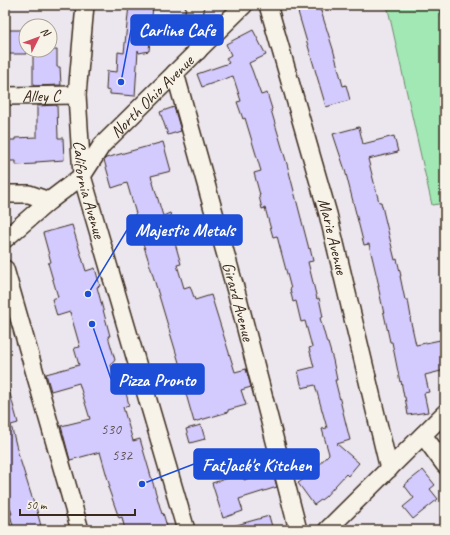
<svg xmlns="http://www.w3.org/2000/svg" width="450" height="535" font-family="Caveat,sans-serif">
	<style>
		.green { fill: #a1e8b5; stroke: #6e896a }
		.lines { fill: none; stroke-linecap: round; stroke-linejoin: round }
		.stream { stroke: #668b94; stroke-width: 4.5 }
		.building { fill: #d3cbfe; stroke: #3b2a1e }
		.minor-casing { stroke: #3b2a1e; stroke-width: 20 }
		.minor { stroke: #f7f3e8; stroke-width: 17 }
		.labels { text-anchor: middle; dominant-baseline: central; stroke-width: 4; stroke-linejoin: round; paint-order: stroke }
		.number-label { font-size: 15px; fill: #615256 }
		.street-label { font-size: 17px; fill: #3b2a1e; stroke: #f7f3e8 }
		.leader { fill: none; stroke: #1d4ed8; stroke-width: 1.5 }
		.callout-dot { fill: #1d4ed8; stroke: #f7f3e8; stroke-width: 1.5 }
		.callout { fill: #1d4ed8; stroke: #1d4ed8; stroke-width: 1.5 }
		.callout-label { font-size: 18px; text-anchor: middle; font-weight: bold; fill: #fff }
	</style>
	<rect width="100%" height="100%" fill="#ece7ef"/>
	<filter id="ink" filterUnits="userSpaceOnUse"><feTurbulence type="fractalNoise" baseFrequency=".025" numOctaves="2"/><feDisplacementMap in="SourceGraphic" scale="8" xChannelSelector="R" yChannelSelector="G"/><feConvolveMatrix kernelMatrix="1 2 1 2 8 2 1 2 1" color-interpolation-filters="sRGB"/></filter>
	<g filter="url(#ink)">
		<!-- green -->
		<path class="green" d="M385,5h60v198l-13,2 -44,-196z"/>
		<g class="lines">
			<!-- stream -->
			<path class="stream" d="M440,5l5,16"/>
		</g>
		<!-- building -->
		<g class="building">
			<path d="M129,5h24l-4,46 -10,2 -1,-3 -3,46 -25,-2v-3l-4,-1 1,-19 10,1 1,-20 6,1z"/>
			<path d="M296,5h22l2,6h1l12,38 10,37 3,-1 4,15 -24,7z"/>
			<rect x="5" y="30" width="21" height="24"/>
			<path d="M253,30l13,25 -17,8 3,7 9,25 6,-2 5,16 -1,1 16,54 22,85 1,-1 3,13 -5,1 9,37 2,-1 4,19 -3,1 7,25h1l5,17 4,20h-2l15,60 -13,4 22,19 -11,13 -2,-2 -21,23 -11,8 -16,-22 9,-6 22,-23 -7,-25 5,-1 -12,-43 -13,3 -4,-17 16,-4 -5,-19 3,-1 -7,-26 -4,1 -5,-21 -3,1 -3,-13h1l-14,-53 -4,1 -8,-29 -3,1 -3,-13 1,-1 -6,-22 7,-2 -16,-53 -2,1 -6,-17 4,-1 -8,-25 -31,11 -5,-13 32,-11 -3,-5 5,-3 -5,-11z"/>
			<path d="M33,50h24v17h3l1,18 -28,1z"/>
			<path d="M57,105l1,33h5l1,22 -28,2v2l-20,1v-4h-11v-21h10v-2l22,-1v-31z"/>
			<path d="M174,107l7,24 -13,4 -8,-23z"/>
			<path d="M359,127l4,17 31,-8 4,16 -30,7 11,43h2l14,58 2,-1 4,17h-1l5,24h3l3,17 -1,1 6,27 29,-6v31l-20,5 4,17 -5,1 4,19 -20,3 -3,-18h-1l-3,-16 -1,1 -8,-40h-2l-12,-56h1l-10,-42 -5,1 -19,-75 -12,-36z"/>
			<path d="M163,142l8,29 -20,5 12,40 7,-3 5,14 -4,2 10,35 -4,1 7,23 6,-2 5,14 16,-5 24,77 11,-3 5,18 -10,3 5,15 -18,5v2l-34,10 -10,-35 2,-1 -38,-127 -14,-44 2,-1 -9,-31 -15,5 -8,-28 2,-2z"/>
			<path d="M72,225l14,46 9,-3 5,18 -3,1 13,49h-2l7,24 -4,5 7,26 7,-2 4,16 -6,2 10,34 7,-2 22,75 1,-1 5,17h-43l-3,-13 -3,1 -11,-31h2l-10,-35 -30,8 -9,-34 29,-7 -11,-36 -28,8 -5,-17 33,-9 -5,-17 6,-1 -10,-35 -13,4 -5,-17 6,-2 -10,-34 3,-1 -8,-29z"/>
			<path d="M9,390l9,33 -7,2 7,28 17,54h1l6,23h-28l-4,-16h2l-7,-22v-101z"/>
			<path d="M201,425l4,14 -15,4 -4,-14z"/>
			<path d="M272,470l5,17 -38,12 4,12 -20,7 -11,-35 30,-9 2,6z"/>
			<path d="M423,470l12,15 -5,4 8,10 -25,20 -10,-12 11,-9 -10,-13z"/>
			<path d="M269,516l4,14h-39l-1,-4z"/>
		</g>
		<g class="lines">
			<!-- minor casing -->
			<g class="minor-casing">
				<g id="minor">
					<path id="s1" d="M85,5l-8,90 5,81 104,354"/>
					<path d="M195,5l-2,27 5,19"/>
					<path id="s2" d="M268,5l60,209 61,255"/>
					<path id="s3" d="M175,73l64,229 59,228"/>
					<path id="s4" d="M5,96l72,-1"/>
					<path d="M5,194h24l20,7"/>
					<path id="s5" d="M5,239l44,-38 33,-25 20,-31 142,-140"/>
					<path d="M5,269l75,261"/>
					<path d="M423,435l22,30"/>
					<path d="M327,530l118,-117"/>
				</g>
			</g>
			<!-- minor -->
			<use href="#minor" class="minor"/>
		</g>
	</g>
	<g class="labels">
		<!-- number labels -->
		<g class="number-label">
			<text x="111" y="429">530</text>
			<text x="122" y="455">532</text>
		</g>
		<!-- street labels -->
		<g class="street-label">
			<text stroke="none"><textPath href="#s4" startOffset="36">Alley C</textPath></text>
			<text stroke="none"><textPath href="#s5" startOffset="206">North Ohio Avenue</textPath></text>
			<text stroke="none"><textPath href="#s1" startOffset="186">California Avenue</textPath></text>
			<text stroke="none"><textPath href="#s2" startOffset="240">Marie Avenue</textPath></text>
			<text stroke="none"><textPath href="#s3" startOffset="237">Girard Avenue</textPath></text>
		</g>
	</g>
	<!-- callouts -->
	<path class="leader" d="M121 82L131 30M88 294L127 230M92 324L111 379M142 484L194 464"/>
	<g class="callout-dot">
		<circle cx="121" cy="82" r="4"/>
		<circle cx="88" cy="294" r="4"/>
		<circle cx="92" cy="324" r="4"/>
		<circle cx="142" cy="484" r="4"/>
	</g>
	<g class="callout">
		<rect x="131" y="15" width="92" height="30" rx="4"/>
		<rect x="127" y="215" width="115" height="30" rx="4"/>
		<rect x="111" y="364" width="93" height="30" rx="4"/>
		<rect x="194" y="449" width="125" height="30" rx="4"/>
	</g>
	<g class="callout-label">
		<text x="177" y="36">Carline Cafe</text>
		<text x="185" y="236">Majestic Metals</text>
		<text x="157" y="386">Pizza Pronto</text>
		<text x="257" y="471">FatJack's Kitchen</text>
	</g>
	<!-- margin -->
	<rect width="450" height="535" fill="none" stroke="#f7f3e8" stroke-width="20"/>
	<rect x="10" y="10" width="430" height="515" fill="none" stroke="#3b2a1e" stroke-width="1.5" filter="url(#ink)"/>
	<!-- north arrow -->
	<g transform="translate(38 38) rotate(48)"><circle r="19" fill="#f7f3e8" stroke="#aca397"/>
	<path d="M0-3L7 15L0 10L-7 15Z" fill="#d1495b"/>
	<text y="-6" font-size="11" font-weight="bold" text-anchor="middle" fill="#3b2a1e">N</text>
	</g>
	<!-- scale -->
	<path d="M20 509v6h115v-6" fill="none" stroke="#3b2a1e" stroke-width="2"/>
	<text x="26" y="509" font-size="12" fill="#3b2a1e" stroke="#f7f3e8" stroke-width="3" paint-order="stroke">50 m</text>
</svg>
